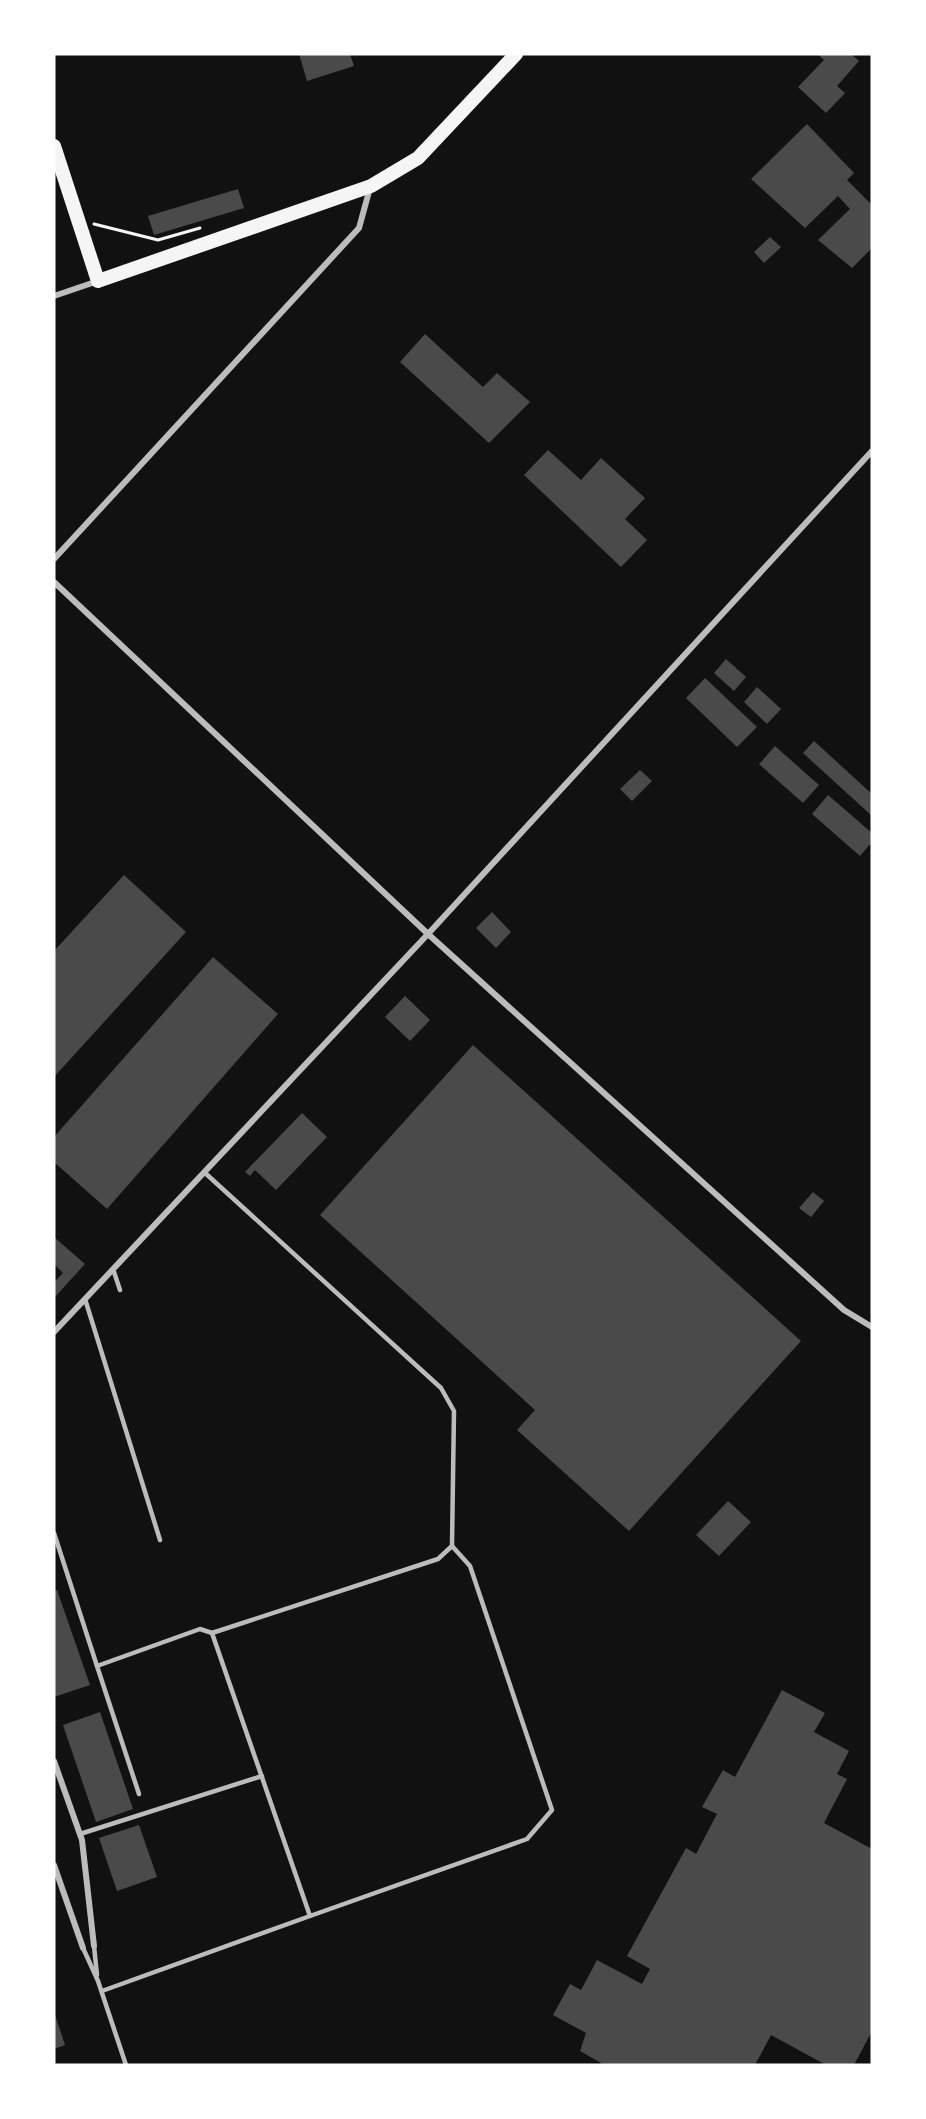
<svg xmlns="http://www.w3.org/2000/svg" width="926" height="2119" font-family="'Golos Text',sans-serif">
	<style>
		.building { fill: #4a4a4a }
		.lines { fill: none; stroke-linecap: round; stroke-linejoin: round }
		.path { stroke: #f5f5f5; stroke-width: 3 }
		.service { stroke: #bcbcbc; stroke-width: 4.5 }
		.minor { stroke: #bcbcbc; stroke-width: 6 }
		.primary { stroke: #f5f5f5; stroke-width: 14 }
	</style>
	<rect width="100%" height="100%" fill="#111"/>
	<!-- building -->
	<g class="building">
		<path d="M299,54h51l4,12 -47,15z"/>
		<path d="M817,54h34l8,7 -22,25 8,7 -19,20 -28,-26 26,-27z"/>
		<path d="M807,124l47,49 -7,7 25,25v43l-20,20 -34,-28 32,-31 -12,-13 -33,32 -54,-49z"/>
		<path d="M238,189l6,19 -90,27 -6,-19z"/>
		<path d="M770,237l11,10 -17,16 -10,-11z"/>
		<path d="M425,334l58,53 14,-14 33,29 -41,41 -89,-81z"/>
		<path d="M548,450l33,30 20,-22 44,40 -20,21 22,21 -26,27 -97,-92z"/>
		<path d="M726,659l20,18 -12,14 -20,-18z"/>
		<path d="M705,678l52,49 -20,20 -51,-49z"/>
		<path d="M757,687l24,22 -14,15 -23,-22z"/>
		<path d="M814,741l58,53v22l-69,-63z"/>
		<path d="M775,746l44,39 -16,18 -44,-39z"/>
		<path d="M640,770l12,11 -20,20 -12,-12z"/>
		<path d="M828,795l44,38v9l-12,14 -48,-42z"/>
		<path d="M124,875l62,57 -132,145v-126z"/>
		<path d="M492,912l19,20 -15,16 -20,-20z"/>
		<path d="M213,957l65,57 -171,195 -53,-47v-25z"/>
		<path d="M405,996l25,24 -20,21 -25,-24z"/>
		<path d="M473,1045l328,296 -172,190 -112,-101 18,-20 -215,-195z"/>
		<path d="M302,1113l25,24 -51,53 -21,-20 -5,6 -5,-4z"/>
		<path d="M813,1192l11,9 -13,16 -12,-9z"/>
		<path d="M54,1237l31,27 -31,34v-16l9,-9 -9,-9z"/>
		<path d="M728,1501l23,21 -32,34 -23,-21z"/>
		<path d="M57,1590l33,95 -36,12v-106z"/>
		<path d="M782,1690l43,23 -11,19 35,19 -12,23 10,5 -23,44 48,26v182l-18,34h-28l-55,-30 -16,30h-155l1,-2 -21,-12 6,-18 -33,-18 17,-31 11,6 16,-30 45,24 8,-15 -23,-13 59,-108 10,6 21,-40 -15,-7 21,-37 12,7z"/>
		<path d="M100,1712l33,97 -37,13 -33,-97z"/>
		<path d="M139,1825l18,52 -40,14 -18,-53z"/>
		<path d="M54,2012l11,33 -11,4z"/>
	</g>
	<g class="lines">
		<!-- path -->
		<path class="path" d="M94,224l64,16 42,-12"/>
		<!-- service -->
		<g class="service">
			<path d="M113,1269l7,21"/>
			<path d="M85,1299l75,241"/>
			<path d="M54,1533l43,133"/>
			<path d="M139,1794l-42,-128 103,-37 12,4"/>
			<path d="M80,1834l182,-58"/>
			<path d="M310,1916l217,-77 25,-29 -82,-244 -18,-20"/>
			<path d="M94,1946l3,29"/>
			<path d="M83,1948l15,33 28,84"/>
			<path d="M102,1991l208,-75 -98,-283 226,-74 14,-13 2,-135 -13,-23 -237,-216"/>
		</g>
		<!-- minor -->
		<g class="minor">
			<path d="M54,296l44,-15"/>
			<path d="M54,559l305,-331 11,-40"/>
			<path d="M54,582l374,352 416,376 28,17"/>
			<path d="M54,1332l374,-398 444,-483"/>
			<path d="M54,1761l28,79 12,106"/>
			<path d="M54,1865l29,83"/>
		</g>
		<!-- primary -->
		<path class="primary" d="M54,146l44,135 273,-95 47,-28 98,-104"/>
	</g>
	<!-- border -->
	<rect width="926" height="2119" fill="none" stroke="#ffffff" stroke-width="111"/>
</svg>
